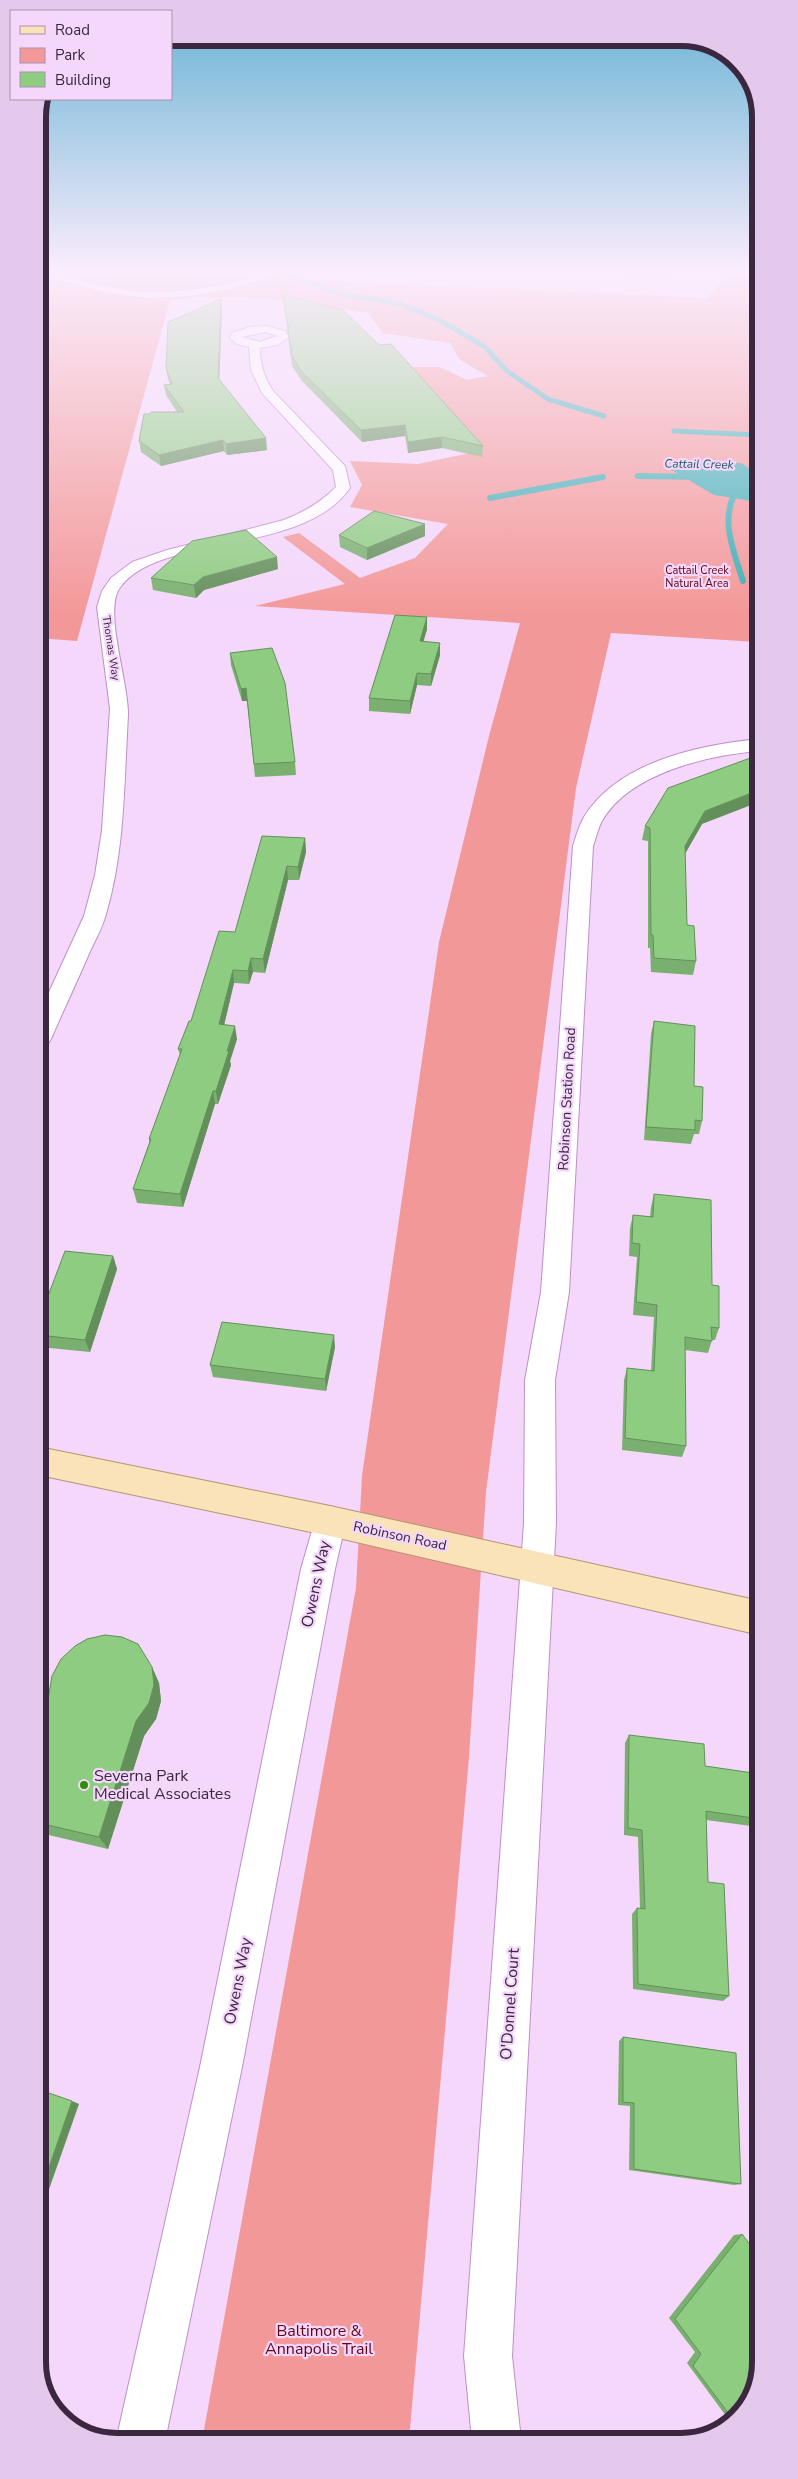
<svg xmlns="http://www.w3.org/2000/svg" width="798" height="2479" font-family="'Nunito Sans',sans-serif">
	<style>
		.green { fill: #f39898 }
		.water { fill: #40afb4 }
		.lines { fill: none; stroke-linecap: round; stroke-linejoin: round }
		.stream-far1 { stroke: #40afb4; stroke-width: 5 }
		.stream { stroke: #40afb4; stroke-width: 6 }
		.minor-casing { stroke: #be90c9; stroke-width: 2 }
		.primary-casing { stroke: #b59571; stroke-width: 2 }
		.minor { fill: #fff; fill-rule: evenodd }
		.primary { fill: #fae2b9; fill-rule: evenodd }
		.wall { fill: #7ab06f }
		.shaded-wall { fill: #63905a }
		.building { fill: #8ecd81; stroke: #63905a }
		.poi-dot { fill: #2d8f08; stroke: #f4d7fb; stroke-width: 2 }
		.labels { text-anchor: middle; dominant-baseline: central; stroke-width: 4.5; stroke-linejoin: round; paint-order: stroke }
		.far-park-label { font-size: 11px; fill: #620516; stroke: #f4d7fb }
		.far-street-label { font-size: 11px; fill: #3b2840; stroke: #f4d7fb }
		.far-water-label { font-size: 12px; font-style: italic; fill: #1f5c5f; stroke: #f4d7fb }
		.street-label { font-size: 14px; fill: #3b2840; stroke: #f4d7fb }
		.near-street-label { font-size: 16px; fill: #3b2840; stroke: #f4d7fb }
		.near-poi-label { font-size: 16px; fill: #3b2840; stroke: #f4d7fb; text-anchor: start }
		.near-park-label { font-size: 16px; fill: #620516; stroke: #f4d7fb }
		.rim { fill: none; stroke: #3b2840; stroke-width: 6 }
	</style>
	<rect width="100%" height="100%" fill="#f4d7fb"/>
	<!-- green -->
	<path class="green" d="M38,268l669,30 28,-30h23v22l-7,10h7v342l-147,-9 -35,155 -90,704 -17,265 -60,683 -207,1 154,-853 6,-112 77,-534 50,-206 31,-113 -265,-17 90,-22 -62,-47 16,-4 61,45 55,-20 33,-34 -98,-17 12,-22 -12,-24 68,3 52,-11 -74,-86h44l27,13 21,-4 -28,-16 -10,-17 -67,-10 -15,-20c-66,-11 -132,-21 -198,-13l-93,341 -39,-3z"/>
	<!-- water -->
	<path class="water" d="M699,463h42l17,11v28l-44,-7 -44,-26z"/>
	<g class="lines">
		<!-- stream-far1 -->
		<g class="stream-far1">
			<path d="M265,268l7,2"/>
			<path d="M286,275l56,19 59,10 40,17 44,26 22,24 41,28 56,17"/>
			<path d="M674,431l84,4"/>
		</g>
		<!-- stream -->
		<g class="stream">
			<path d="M638,476l61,1"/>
			<path d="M739,486c-21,31 -6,63 4,95"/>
			<path d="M490,498l113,-21"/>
		</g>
		<!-- minor casing -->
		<g class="minor-casing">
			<g id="minor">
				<path d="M281,268h14l-18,8 -43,12 -44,8 -41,2 -41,-5 -70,-18v-6c31,7 61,18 93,22 50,5 103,-7 150,-23z"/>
				<path d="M709,268l49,1v6l-44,-4z"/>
				<path d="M266,326l19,5 4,6 -12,8 -17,3c0,16 4,29 13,43l72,75 5,22c-48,69 -194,45 -231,101 -15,24 10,95 9,126 -4,67 -3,135 -22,199 -4,15 -12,28 -18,42 -12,28 -25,55 -37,83l-4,6 -8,2v-33l45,-98 11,-41 7,-45 8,-121 -13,-102 5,-16 9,-13 21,-16 35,-12 117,-30c20,-8 36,-17 52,-33l-3,-17 -71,-77 -11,-23 -2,-23 -12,-3 -7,-6 2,-5 18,-6zM266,332l11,4 -17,6 -18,-5z"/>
				<path d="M759,739v12c-50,4 -130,22 -157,70 -4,7 -6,17 -9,25l-24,446 -14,88 1,143 -44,833 9,84h-49l-8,-84 60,-833 1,-143 16,-88 32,-446c3,-10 6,-20 11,-29 34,-55 114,-72 175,-78z"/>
				<path d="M330,1506l12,4 4,11 -11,48 -93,498 -77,374h-49l84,-374 101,-498 17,-59z"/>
			</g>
		</g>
		<!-- primary casing -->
		<g class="primary-casing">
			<path id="primary" d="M39,1447l291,59 430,95v34l-430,-99 -291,-61z"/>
		</g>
		<!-- minor -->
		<use href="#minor" class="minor"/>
		<!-- primary -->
		<use href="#primary" class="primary"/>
	</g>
	<!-- wall -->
	<g class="wall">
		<path d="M621,268h49l-5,9 -45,-3z"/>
		<path d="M283,295l200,151 -1,11 -40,-9 -34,5 -3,-17 -43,6 -60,-61 -10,-15 -8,-61z"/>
		<path d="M222,309l-3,70 48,71 -40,5 -3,-4 -63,15 -20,-14 -2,-11 11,-27 27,-2 -11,-17 -2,-10 6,-1 -2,-5 -2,-11z"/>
		<path d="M425,524v12l-58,24 -27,-13 -1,-12z"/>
		<path d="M278,569l-74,21 -8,8 -43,-8 -2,-12z"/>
		<path d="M427,617v12l-4,13 17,1v12l-9,31 -14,-1 -7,29 -41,-3v-13z"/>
		<path d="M230,653l65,109 1,13 -41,2 -8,-76h-5l-11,-36z"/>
		<path d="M702,824l-17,30 2,71 9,36 -3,14 -42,-3 -1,-24h-2v-107l-6,-1 3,-14z"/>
		<path d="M305,838l1,14 -7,28h-11l-23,93 -12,-1 -4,12 -15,-1 -10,42 13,14 -7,22 1,4 -13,39h-3l-32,103 -46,-4 -4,-14 16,-46v-4l31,-84 -2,-6 13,-28 44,-89z"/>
		<path d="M654,1021l40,65 8,35 -3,13h-5l-3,10 -47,-4 7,-106z"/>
		<path d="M654,1194l58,91 7,43 -4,12h-3l-4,13 -23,-3 1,96 -4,11 -60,-7 2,-70 3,-12 24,3 3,-54 -21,-2 4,-58 -8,-1 1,-28 3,-13 17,2 1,-10z"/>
		<path d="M113,1256l4,13 -27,83 -51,-5v-27z"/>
		<path d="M335,1347l-9,44 -113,-14 -3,-12z"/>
		<path d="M152,1667l7,16 2,18 -5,18 -12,17 -36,113 -68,-16 -1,-123z"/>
		<path d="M629,1735l76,31 55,8 -1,53 -53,-7 2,62 21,114 -6,5 -90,-12 -1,-75 5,-6 3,1 -2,-72 -14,-2 1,-92z"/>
		<path d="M623,2037l118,147 -7,1 -105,-15 1,-64 -12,-1 1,-64z"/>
		<path d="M742,2234l2,177 -15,9 -42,-57 8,-11 -26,-34 65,-83z"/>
	</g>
	<!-- shaded-wall -->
	<g class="shaded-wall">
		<path d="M666,268h4l-5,9z"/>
		<path d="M221,299l1,10 -3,79 -1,-10z"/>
		<path d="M405,425v11l-43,6 -1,-12z"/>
		<path d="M442,437v11l-34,5v-11z"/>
		<path d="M266,438l1,12 -40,5 -1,-11z"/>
		<path d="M223,440l1,11 -63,15 -2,-11z"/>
		<path d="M425,524v12l-58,24v-12z"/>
		<path d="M277,557l1,12 -74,21 -8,8 -2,-13 9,-8z"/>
		<path d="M427,617v12l-7,25v-13z"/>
		<path d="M440,643v12l-9,31v-12z"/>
		<path d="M417,673v12l-7,29v-13z"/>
		<path d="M246,688l1,13h-5l-1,-12z"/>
		<path d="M759,790v12l-57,22 -20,35 3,-13 20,-35z"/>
		<path d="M305,838l1,14 -7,28 -1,-13z"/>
		<path d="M287,866l1,14 -23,93 -2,-14z"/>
		<path d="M251,958l2,14 -4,12 -1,-13z"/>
		<path d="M233,970l1,13 -13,55 -2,-14z"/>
		<path d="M235,1026l2,13 -7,22 1,4 -13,39 -2,-13z"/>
		<path d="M213,1091l2,13 -32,103 -3,-13z"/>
		<path d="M113,1256l4,13 -27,83 -5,-12z"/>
		<path d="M334,1335l1,12 -9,44 -1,-12z"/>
		<path d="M152,1667l7,16 2,18 -5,18 -12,17 -36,113 -9,-12z"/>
		<path d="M72,2101l7,3 -39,111v-22z"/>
	</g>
	<!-- building -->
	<g class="building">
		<path d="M283,295l60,15 36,35 12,-1 92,102 -41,-9 -34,5 -3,-17 -44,5 -60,-59 -9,-16 -4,-26 2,-2 -3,-6z"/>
		<path d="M221,299l-3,79 48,60 -40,6 -3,-4 -64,15 -20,-14 5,-27h6l1,-2h33l-20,-27 8,-1 -6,-16 2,-46z"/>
		<path d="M374,511l51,13 -58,24 -28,-13z"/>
		<path d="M246,530l31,27 -74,20 -9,8 -43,-7 41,-37z"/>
		<path d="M395,615l32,2 -7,24 20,2 -9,31 -14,-1 -7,28 -41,-3z"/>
		<path d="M272,648l13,35 10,79 -41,2 -8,-76 -5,1 -11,-36z"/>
		<path d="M753,757h6v33l-54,21 -20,35 2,79 7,1 2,35 -42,-3 -1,-23h-2l-1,-107 -5,-2 23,-38z"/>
		<path d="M262,836l43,2 -7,29 -11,-1 -24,93 -12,-1 -3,13 -15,-1 -14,54 16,2 -8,25h2l-13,40h-3l-33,103 -47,-5 18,-50h-2l33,-90h-4l11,-28h2l28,-90 16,1z"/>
		<path d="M654,1021l41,5 -1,60 9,1 -1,34 -7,-1v10l-49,-3z"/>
		<path d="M654,1194l57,6 1,85 7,1v42l-8,-1 1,14 -27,-4 1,109 -61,-8 2,-70 27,3 3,-66 -21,-3 4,-58 -8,-1 1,-28 20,2z"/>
		<path d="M65,1251l48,5 -28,84 -46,-5v-15z"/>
		<path d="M222,1322l112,13 -9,44 -115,-14z"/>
		<path d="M105,1635l17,2 16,7 14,23 2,18 -5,18 -13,18 -37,116 -60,-14v-113l8,-5 5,-29 9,-17 14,-13 12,-7z"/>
		<path d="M629,1735l75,9 1,22 55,8v45l-54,-8 2,71 16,2 5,112 -91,-12 -1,-76 8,1 -3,-79 -14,-2z"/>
		<path d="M623,2037l113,16 5,131 -107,-15v-66l-11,-1z"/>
		<path d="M40,2090l32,11 -32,92z"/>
		<path d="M742,2234l18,24v104l-16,49 -12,7 -39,-52 8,-12 -26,-35z"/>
	</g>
	<!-- sky -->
	<linearGradient id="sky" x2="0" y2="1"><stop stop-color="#65b2d3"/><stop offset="0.44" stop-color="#faedfd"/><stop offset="1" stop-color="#faedfd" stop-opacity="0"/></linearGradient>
	<rect width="798" height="615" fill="url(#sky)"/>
	<!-- markers -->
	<circle class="poi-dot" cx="84" cy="1785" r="5"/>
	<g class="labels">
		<!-- far-park labels -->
		<g class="far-park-label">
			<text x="697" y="570">Cattail Creek<tspan x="697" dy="13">Natural Area</tspan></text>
		</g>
		<!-- far-street labels -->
		<g class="far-street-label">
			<text transform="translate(111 648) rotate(81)">Thomas Way</text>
		</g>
		<!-- far-water labels -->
		<g class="far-water-label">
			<text transform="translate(699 464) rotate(1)">Cattail Creek</text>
		</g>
		<!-- street labels -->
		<g class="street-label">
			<text transform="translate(567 1099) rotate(-87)">Robinson Station Road</text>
			<text transform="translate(400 1536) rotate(12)">Robinson Road</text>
		</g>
		<!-- near-street labels -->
		<g class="near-street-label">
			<text transform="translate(316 1584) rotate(-78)">Owens Way</text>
			<text transform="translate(238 1981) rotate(-79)">Owens Way</text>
			<text transform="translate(510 2004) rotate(-86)">O'Donnel Court</text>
		</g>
		<!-- near-poi labels -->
		<g class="near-poi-label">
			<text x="94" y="1776">Severna Park<tspan x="94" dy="18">Medical Associates</tspan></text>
		</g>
		<!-- near-park labels -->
		<g class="near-park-label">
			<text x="319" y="2331">Baltimore &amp;<tspan x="319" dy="18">Annapolis Trail</tspan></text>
		</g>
	</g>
	<!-- crop -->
	<path d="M0 0H798V2479H0ZM117 46H681A71 71 0 0 1 752 117V2362A71 71 0 0 1 681 2433H117A71 71 0 0 1 46 2362V117A71 71 0 0 1 117 46Z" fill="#e5c9ec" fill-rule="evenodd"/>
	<path class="rim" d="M117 46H681A71 71 0 0 1 752 117V2362A71 71 0 0 1 681 2433H117A71 71 0 0 1 46 2362V117A71 71 0 0 1 117 46Z"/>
	<!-- legend -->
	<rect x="10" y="10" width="162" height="90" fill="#f4d7fb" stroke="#aa91b0"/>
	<rect x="20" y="26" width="25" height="8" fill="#fae2b9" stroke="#aa91b0"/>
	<text x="55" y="35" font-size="15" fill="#3b2840">Road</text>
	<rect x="20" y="48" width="25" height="15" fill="#f39898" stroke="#aa91b0"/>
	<text x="55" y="60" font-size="15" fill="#3b2840">Park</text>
	<rect x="20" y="72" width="25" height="15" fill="#8ecd81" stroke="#aa91b0"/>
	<text x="55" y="85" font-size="15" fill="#3b2840">Building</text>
</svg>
